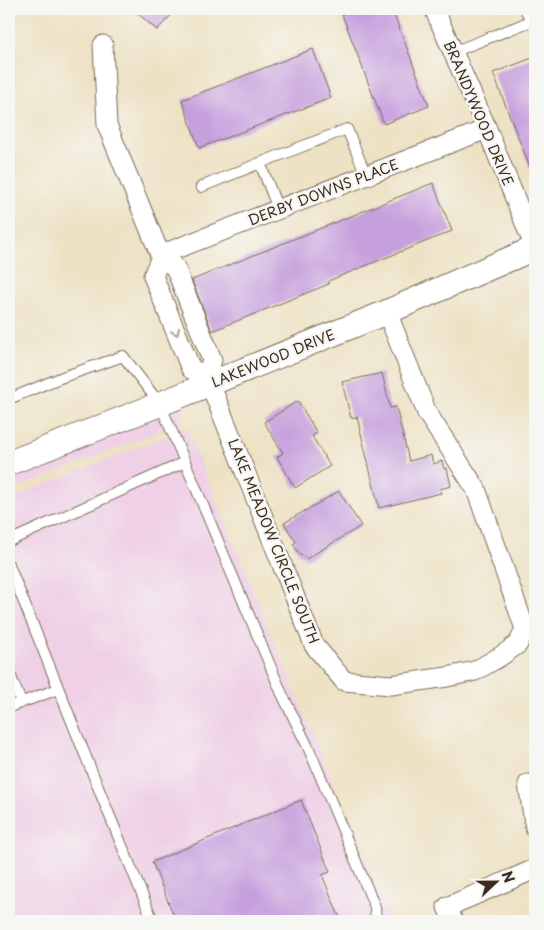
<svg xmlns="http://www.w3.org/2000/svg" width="544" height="930" font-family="'Playpen Sans',sans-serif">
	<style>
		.built { fill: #efd0e6 }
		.building { fill: #c69fdd }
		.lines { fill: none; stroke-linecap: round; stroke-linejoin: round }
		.service-casing { stroke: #7a6a58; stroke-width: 12 }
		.minor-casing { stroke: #7a6a58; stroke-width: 21 }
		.tertiary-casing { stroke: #7a6a58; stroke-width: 26 }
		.service { stroke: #fff; stroke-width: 10 }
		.minor { stroke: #fff; stroke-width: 19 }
		.tertiary { stroke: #fff; stroke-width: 24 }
		.oneway { stroke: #a79f9a }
		.labels { text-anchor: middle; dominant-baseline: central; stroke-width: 5; stroke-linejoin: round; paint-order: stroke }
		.street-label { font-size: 14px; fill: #3b2a1e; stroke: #f6f6f2 }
	</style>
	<rect width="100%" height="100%" fill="#f6f6f2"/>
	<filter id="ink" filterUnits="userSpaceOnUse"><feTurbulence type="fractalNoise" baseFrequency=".02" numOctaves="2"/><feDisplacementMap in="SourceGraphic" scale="10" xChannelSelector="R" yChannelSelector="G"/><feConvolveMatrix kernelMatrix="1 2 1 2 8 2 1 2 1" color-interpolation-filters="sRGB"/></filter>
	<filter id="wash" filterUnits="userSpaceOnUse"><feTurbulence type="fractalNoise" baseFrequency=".0096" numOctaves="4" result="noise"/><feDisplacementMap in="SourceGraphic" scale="20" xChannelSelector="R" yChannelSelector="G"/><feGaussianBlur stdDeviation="1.12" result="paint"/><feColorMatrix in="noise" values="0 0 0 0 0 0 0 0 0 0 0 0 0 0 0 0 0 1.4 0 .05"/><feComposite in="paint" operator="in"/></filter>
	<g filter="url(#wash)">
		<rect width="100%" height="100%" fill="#eee2c5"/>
		<!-- built -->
		<g class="built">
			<path d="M187,401l-6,13 2,8 -174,69v-19z"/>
			<path d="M186,428l204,493h-381v-422z"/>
		</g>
		<g id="blocks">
			<!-- building -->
			<g class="building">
				<path d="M133,9h44l-20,21z"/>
				<path d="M340,9h52l37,97 -45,18z"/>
				<path d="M313,49l18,49 -132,50 -17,-48z"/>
				<path d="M535,57v121h-1l-41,-105z"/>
				<path d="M433,183l19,48 -124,50 1,3 -117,47 -20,-51z"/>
				<path d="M382,373l8,35 6,-1 13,54 22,-6 2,9 9,-3 2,8 3,-1 4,18 -11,3 1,4 -62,15 -22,-91 -6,1 -9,-36z"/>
				<path d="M298,401l19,32 -5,3 18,30 -35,22 -18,-31 6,-4 -19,-31z"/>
				<path d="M339,491l22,35 -55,33 -3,-4 -2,1 -8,-12 3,-2 -12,-19z"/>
				<path d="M301,800l29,72 -8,3 19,46h-165l-24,-59z"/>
			</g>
		</g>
	</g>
	<g filter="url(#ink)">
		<use href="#blocks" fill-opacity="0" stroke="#7a6a58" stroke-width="1"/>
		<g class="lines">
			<!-- service casing -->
			<g class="service-casing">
				<g id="service">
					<path d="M453,52l78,-31 -6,-12"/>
					<path d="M201,187l59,-24"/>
					<path d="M278,209l-18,-46 87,-34 19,46"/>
					<path d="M9,399l51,-21 63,-22 37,48 25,58 -176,79"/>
					<path d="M185,462l97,232 27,55 66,158 1,14"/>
					<path d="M9,565l93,232 51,124"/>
					<path d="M9,672l12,30"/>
					<path d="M9,707l49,-18"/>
				</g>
			</g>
			<!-- minor casing -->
			<g class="minor-casing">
				<g id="minor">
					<path d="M440,9l-5,2 52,118 48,119"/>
					<path d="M103,45l4,80 54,132 14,10 37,93 -5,16 107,269 30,36 47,4 56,-8 28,-6 26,-15 17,-12 7,-15 -49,-140 -49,-76 -40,-101"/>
					<path d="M160,255l327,-126"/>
					<path d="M161,257l-8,19 38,93 16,7"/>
					<path d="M528,784l7,44"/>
					<path d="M453,921l-6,-14 88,-38"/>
				</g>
			</g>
			<!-- tertiary casing -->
			<g class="tertiary-casing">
				<path id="tertiary" d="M9,463l151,-59 227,-92 148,-64"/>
			</g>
			<!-- service -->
			<use href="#service" class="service"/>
			<!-- minor -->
			<use href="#minor" class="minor"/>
			<!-- tertiary -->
			<use href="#tertiary" class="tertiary"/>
		</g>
		<!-- one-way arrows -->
		<defs><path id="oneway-chevron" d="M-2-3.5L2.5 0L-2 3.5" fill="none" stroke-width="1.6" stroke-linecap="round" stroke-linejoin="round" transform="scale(1.25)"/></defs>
		<use class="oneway" href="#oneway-chevron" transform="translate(176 332) rotate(68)"/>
	</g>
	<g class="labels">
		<!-- street labels -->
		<g class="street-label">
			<text transform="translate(479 113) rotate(67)">BRANDYWOOD DRIVE</text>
			<text transform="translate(323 192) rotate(-21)">DERBY DOWNS PLACE</text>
			<text transform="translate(273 358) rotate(-22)">LAKEWOOD DRIVE</text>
			<text transform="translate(274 541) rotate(68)">LAKE MEADOW CIRCLE SOUTH</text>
		</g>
	</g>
	<!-- margin -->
	<rect width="544" height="930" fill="none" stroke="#f6f6f2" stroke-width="30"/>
	<!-- north arrow -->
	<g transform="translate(496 882) rotate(68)" stroke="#f6f6f2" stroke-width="4" paint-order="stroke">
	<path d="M0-4L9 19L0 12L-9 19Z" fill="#3b2a1e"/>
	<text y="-8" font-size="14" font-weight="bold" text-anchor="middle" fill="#3b2a1e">N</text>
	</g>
</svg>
